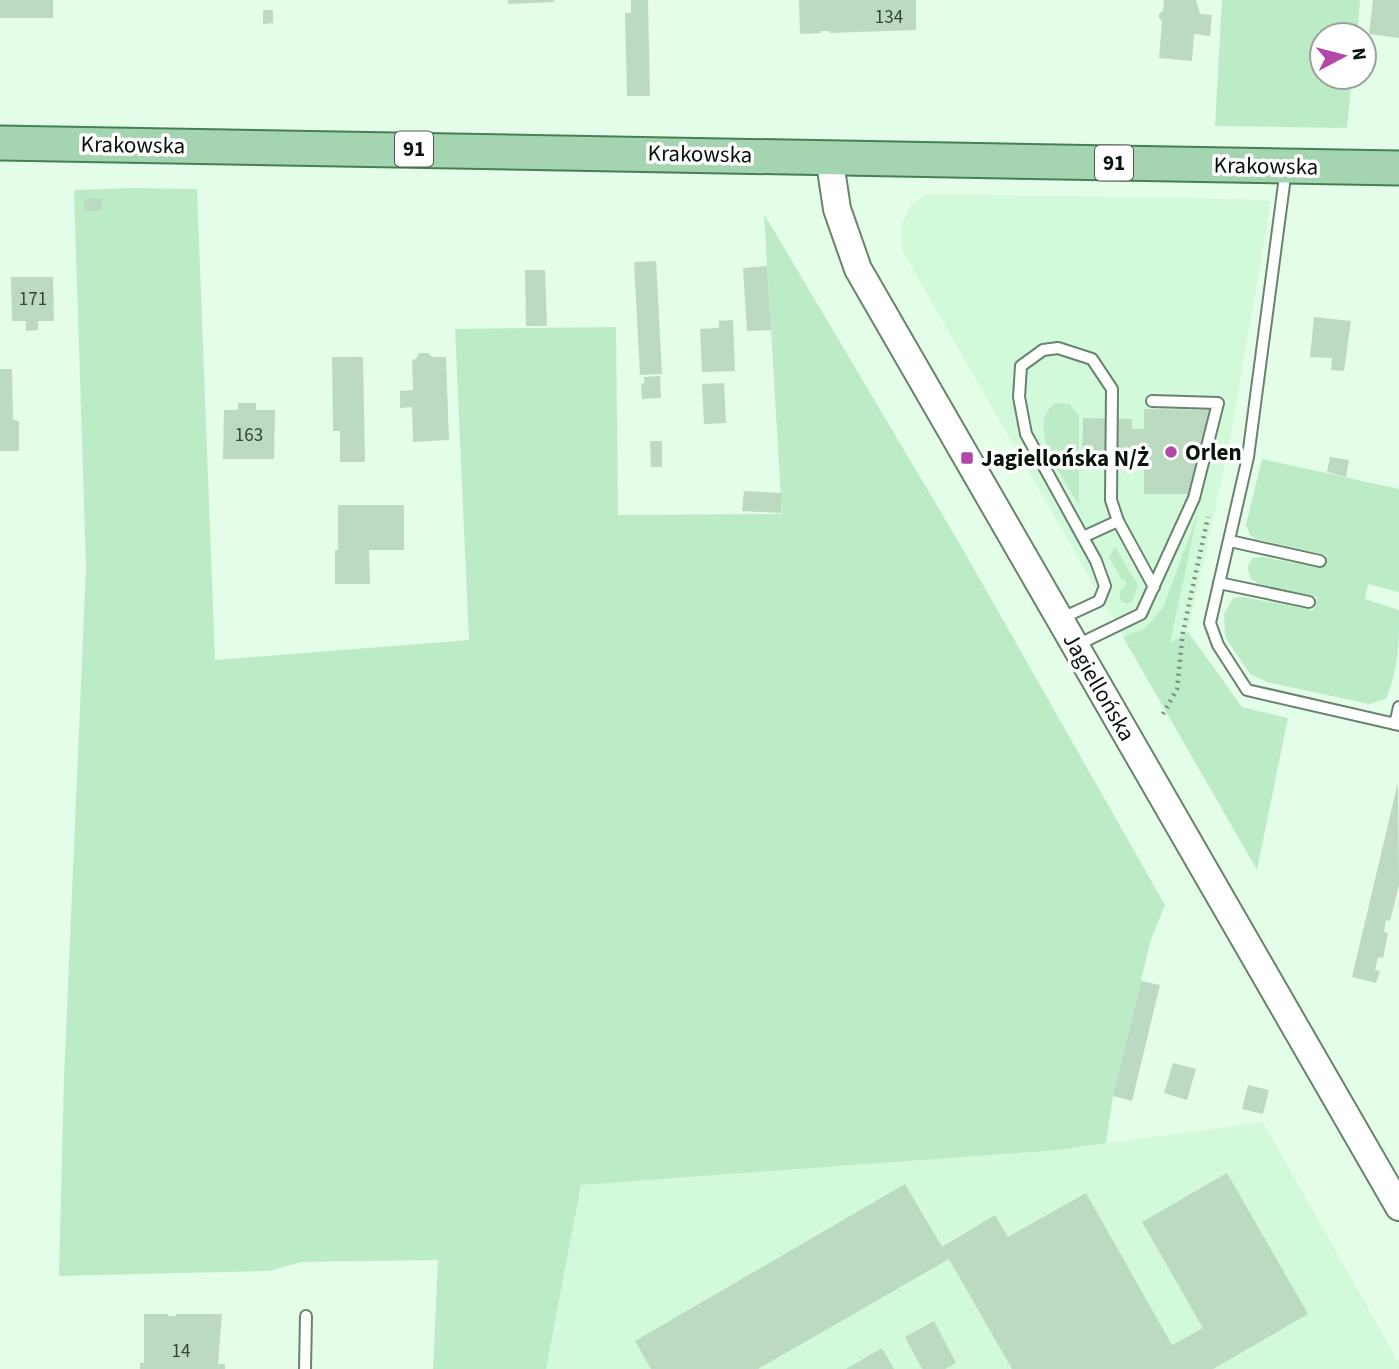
<svg xmlns="http://www.w3.org/2000/svg" width="1399" height="1369" font-family="'Source Sans 3',sans-serif">
	<style>
		.built { fill: #d2f9da }
		.green { fill: #bbecc5 }
		.building { fill: #bbdac1 }
		.lines { fill: none; stroke-linecap: round; stroke-linejoin: round }
		.service-casing { stroke: #68846d; stroke-width: 14 }
		.tertiary-casing { stroke: #68846d; stroke-width: 30 }
		.primary-casing { stroke: #467f54; stroke-width: 37 }
		.path { stroke: #7a8d7d; stroke-width: 4.5; stroke-dasharray: 2 5; stroke-linecap: butt }
		.service { stroke: #fff; stroke-width: 10 }
		.tertiary { stroke: #fff; stroke-width: 26 }
		.primary { stroke: #a4d5b0; stroke-width: 33 }
		.poi-dot { fill: #b047a9; stroke: #fff; stroke-width: 2.5 }
		.labels { text-anchor: middle; dominant-baseline: central; stroke-width: 7; stroke-linejoin: round; paint-order: stroke }
		.number-label { font-size: 19px; fill: #354538 }
		.shield { fill: #fff; stroke: #525a54; stroke-width: 2 }
		.shield-label { font-size: 21px; font-weight: bold; fill: #08130a }
		.street-label { font-size: 23px; fill: #08130a; stroke: #fff }
		.poi-label { font-size: 23px; font-weight: bold; fill: #08130a; stroke: #fff; text-anchor: start }
	</style>
	<rect width="100%" height="100%" fill="#e4fde8"/>
	<!-- built -->
	<g class="built">
		<path d="M926,194l316,5 29,2 -43,251 -40,180 -18,12 -16,46 -251,-438 -2,-27 10,-20z"/>
		<path d="M1263,1122l136,241v6h-853l35,-184 478,-35z"/>
	</g>
	<!-- green -->
	<g class="green">
		<path d="M1222,0h138l-3,35h-35v42h30l-5,51 -132,-2z"/>
		<path d="M133,188l64,1 18,471 254,-20 -14,-311 161,-2 2,188 164,-1 -18,-300 197,332 204,359 -14,34 -38,157 -7,47 -47,7 -478,35 -35,184h-113l5,-109 -137,2 -32,9 -210,5 5,-197 22,-512 -12,-377z"/>
		<path d="M1056,403l13,1 10,11v90c-14,-25 -56,-81 -23,-102z"/>
		<path d="M1262,459l137,30v103l-31,-8 -3,15 34,11c0,34 0,58 -13,89l-17,5 -102,-22 -17,-8 -25,-37 -1,-23 9,-16 10,-1 70,13 4,-13 -58,-13 -8,-5 -4,-11 5,-10 10,-1 61,11 4,-13 -71,-16 -6,-4 -4,-10z"/>
		<path d="M1198,512l-28,131 18,-11 54,75 46,11 -31,152 -134,-233 21,-8 19,-21z"/>
		<path d="M1115,547l23,38 -5,15 -6,4 -5,-2c-5,-8 -1,-13 5,-18l-3,-5 -2,1 -13,-23z"/>
	</g>
	<!-- building -->
	<g class="building">
		<rect x="0" y="0" width="53" height="18"/>
		<path d="M508,0h46v2l-46,2z"/>
		<path d="M631,0h17l2,96h-23l-2,-83h6z"/>
		<path d="M799,0h117v30l-86,3 -1,-2h-8v2l-21,1z"/>
		<path d="M1164,0h32l4,14 12,1 -2,21 -16,-2 -2,27 -33,-3 3,-37 -3,-3v-4l4,-3z"/>
		<path d="M1373,0h26v38l-30,-4z"/>
		<path d="M263,10h10v13l-10,1z"/>
		<path d="M102,198v12l-18,1v-12z"/>
		<path d="M656,261l6,113 -22,1 -6,-113z"/>
		<path d="M767,266l4,64 -24,1 -4,-63z"/>
		<path d="M525,270h20l2,56h-21z"/>
		<path d="M11,277h42l1,44h-16v9l-12,1v-10h-14z"/>
		<path d="M1314,317l37,4 -7,50 -13,-1 1,-12 -22,-1z"/>
		<path d="M733,320l2,51 -33,1 -2,-43 19,-1v-7z"/>
		<path d="M419,353h9l4,4h14l3,83 -36,2 -1,-35 -12,1v-17l13,-1 -1,-30 4,-1z"/>
		<path d="M332,357h31l2,105h-25v-31h-7z"/>
		<path d="M0,369h12l1,51 6,1v30h-19z"/>
		<path d="M660,376l1,22 -19,1 -1,-15 3,-1v-6z"/>
		<path d="M724,383l2,40 -22,1 -2,-40z"/>
		<path d="M238,403h18v7h19l-1,49h-51l1,-49h14z"/>
		<path d="M1144,409l65,1 -21,84h-44v-34l-62,1 1,-43 49,1v10h12z"/>
		<path d="M650,441h12v26h-11z"/>
		<path d="M1330,457l19,3 -3,17 -19,-5z"/>
		<path d="M744,491l38,2 -1,20 -39,-2z"/>
		<path d="M338,505h66v45h-35l1,34h-35v-34h3z"/>
		<path d="M1398,782l1,103 -9,36 -4,-1 -2,12 4,1 -5,25 -5,-1 -3,13 5,1 -4,12 -24,-6z"/>
		<path d="M1141,981l19,4 -28,116 -19,-5z"/>
		<path d="M1173,1063l23,6 -9,31 -23,-7z"/>
		<path d="M1248,1085l21,5 -6,24 -21,-5z"/>
		<path d="M1227,1173l81,141 -95,55h-201l-63,-110 -191,110h-107l-16,-28 270,-157 37,63 53,-32 13,22 78,-44 86,152 31,-17 -61,-106z"/>
		<path d="M144,1314h24v2h8v-2h46l-4,50h7v5h-85v-6h4z"/>
		<path d="M934,1321l22,42 -11,6h-23l-17,-32z"/>
		<path d="M882,1348l12,21h-48z"/>
	</g>
	<g class="lines">
		<!-- service casing -->
		<g class="service-casing">
			<g id="service">
				<path d="M1286,169l-38,288 -38,166 8,22 29,45 152,35"/>
				<path d="M1083,537l35,-16"/>
				<path d="M1230,541l90,20"/>
				<path d="M1219,583l90,19"/>
				<path d="M1060,619l39,-18 6,-15 -9,-25 -70,-127 -7,-37 2,-31 22,-16 15,-2 34,11 20,30 -1,111 7,21 36,66"/>
				<path d="M1075,646l66,-32 53,-116 24,-95 -66,-2"/>
				<path d="M1395,724l4,-17"/>
				<path d="M305,1369l1,-53"/>
			</g>
		</g>
		<!-- tertiary casing -->
		<g class="tertiary-casing">
			<path id="tertiary" d="M829,156l8,53 21,60 541,938"/>
		</g>
		<!-- primary casing -->
		<g class="primary-casing">
			<path id="primary" d="M0,143l1399,25"/>
		</g>
		<!-- path -->
		<path class="path" d="M1163,714l14,-25 6,-57 25,-115"/>
		<!-- service -->
		<use href="#service" class="service"/>
		<!-- tertiary -->
		<use href="#tertiary" class="tertiary"/>
		<!-- primary -->
		<use href="#primary" class="primary"/>
	</g>
	<!-- markers -->
	<g class="poi-dot">
		<circle cx="1171" cy="452" r="7"/>
		<rect x="960" y="451" width="14" height="14" rx="3.5"/>
	</g>
	<g class="labels">
		<!-- number labels -->
		<g class="number-label">
			<text x="889" y="17">134</text>
			<text x="33" y="299">171</text>
			<text x="249" y="435">163</text>
			<text x="181" y="1351">14</text>
		</g>
		<!-- shield labels -->
		<g class="shield">
			<rect x="395" y="131.5" width="38" height="35" rx="5"/>
			<rect x="1095" y="145.5" width="38" height="35" rx="5"/>
		</g>
		<g class="shield-label">
			<text x="414" y="149">91</text>
			<text x="1114" y="163">91</text>
		</g>
		<!-- street labels -->
		<g class="street-label">
			<text transform="translate(133 145) rotate(1)">Krakowska</text>
			<text transform="translate(700 154) rotate(1)">Krakowska</text>
			<text transform="translate(1266 166) rotate(1)">Krakowska</text>
			<text transform="translate(1099 687) rotate(60)">Jagiellońska</text>
		</g>
		<!-- poi labels -->
		<g class="poi-label">
			<text x="1185" y="452">Orlen</text>
			<text x="981" y="458">Jagiellońska N/Ż</text>
		</g>
	</g>
	<!-- north arrow -->
	<g transform="translate(1343 56) rotate(83)"><circle r="33" fill="#ffffff" stroke="#9ca19d" stroke-width="2"/>
	<path d="M0-5L12 26L0 18L-12 26Z" fill="#b047a9"/>
	<text y="-10" font-size="19" font-weight="bold" text-anchor="middle" fill="#08130a">N</text>
	</g>
</svg>
